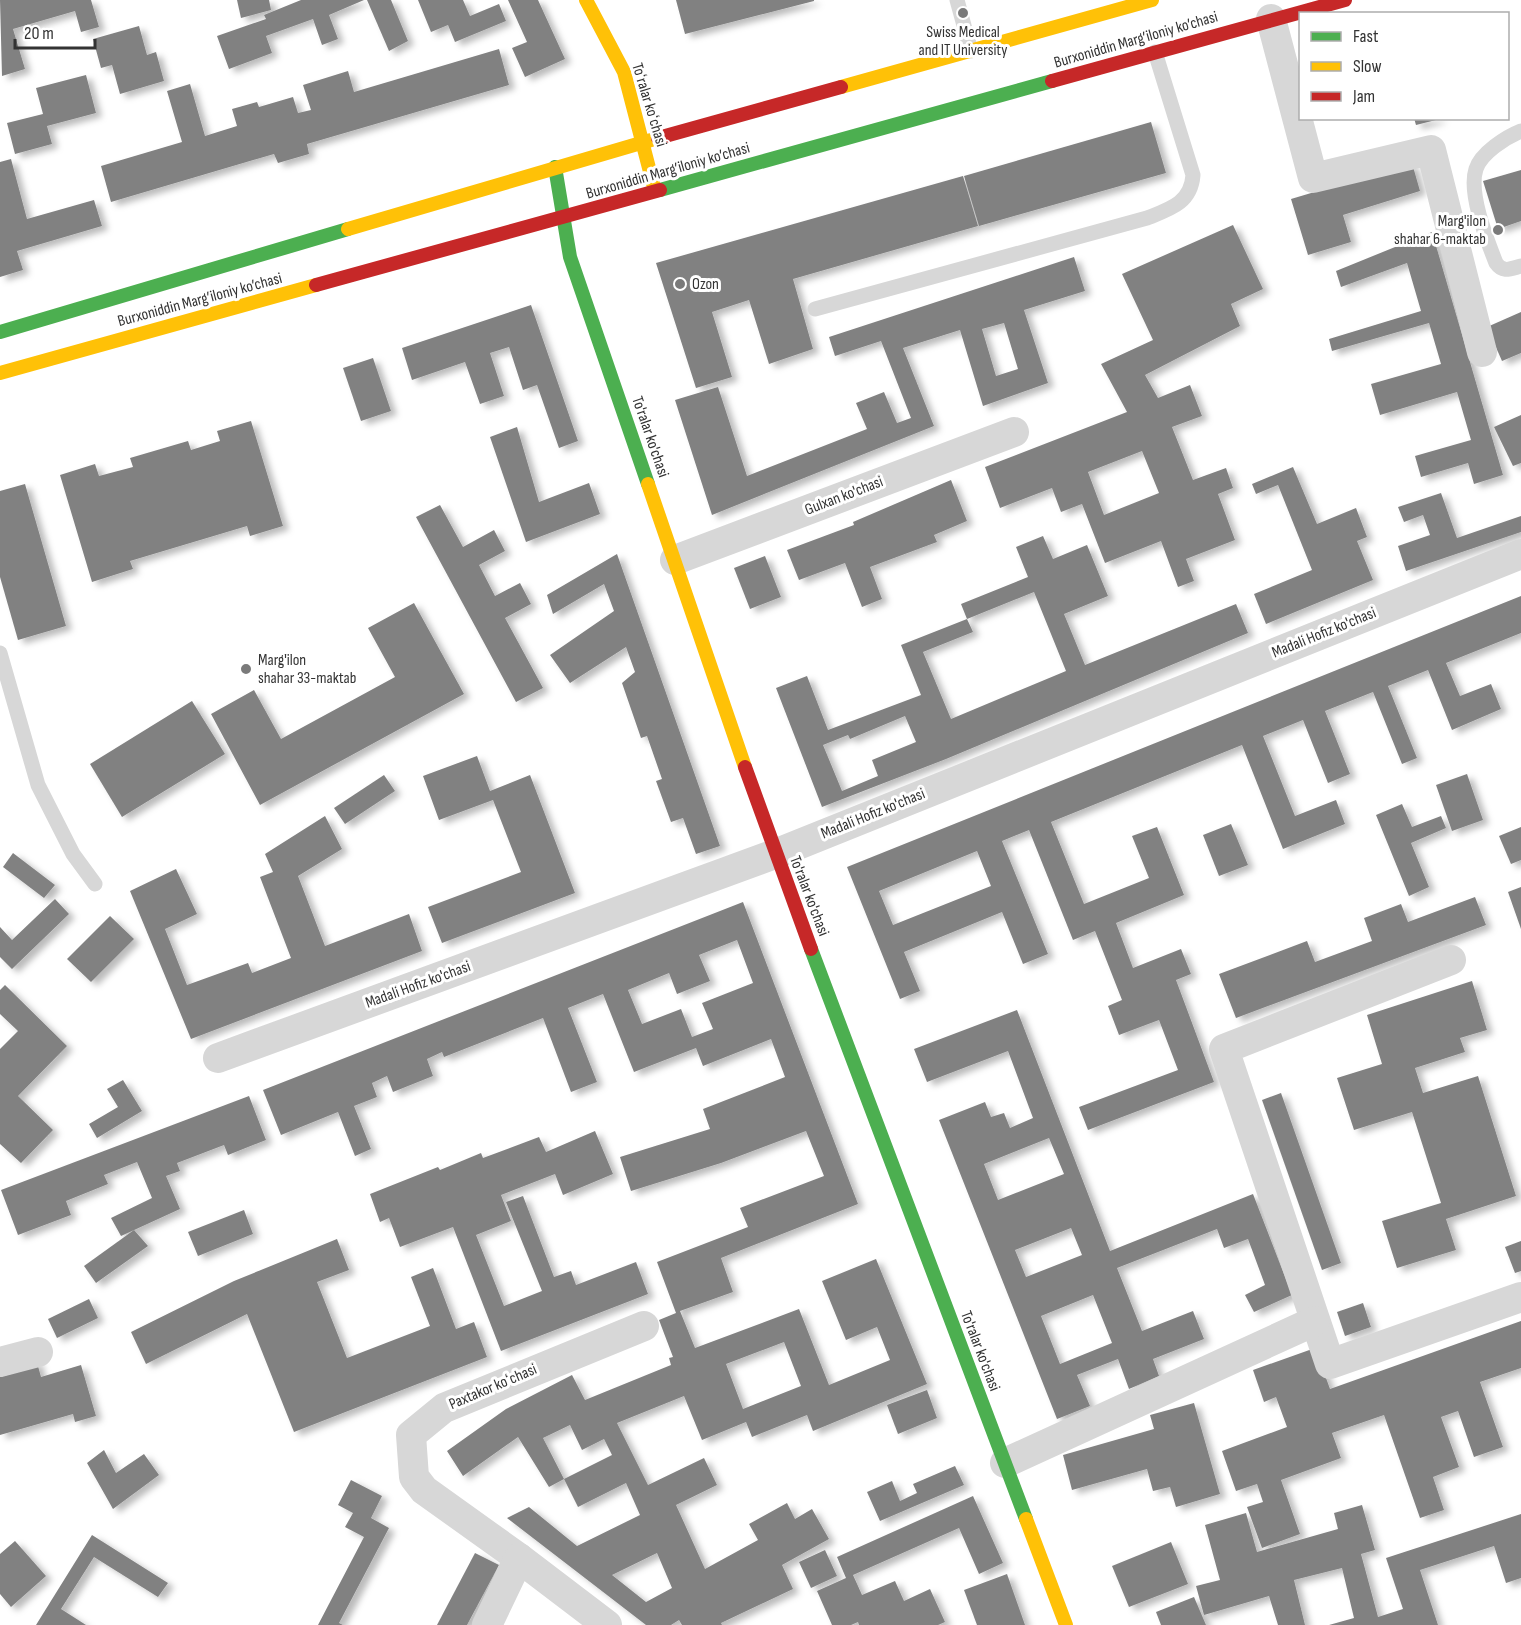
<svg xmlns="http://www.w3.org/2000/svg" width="1521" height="1625" font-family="'Sofia Sans Condensed',sans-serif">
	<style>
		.building { fill: #818181; fill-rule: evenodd; filter: url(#shadow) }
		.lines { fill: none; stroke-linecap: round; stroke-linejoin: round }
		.lane { stroke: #d7d7d7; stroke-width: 15 }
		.street { stroke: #d7d7d7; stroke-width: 30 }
		.fast { stroke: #4caf50; stroke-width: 14 }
		.slow { stroke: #ffc107; stroke-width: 14 }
		.jam { stroke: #c62828; stroke-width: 14 }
		.poi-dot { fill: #7a7a7a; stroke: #fff; stroke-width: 2 }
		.labels { text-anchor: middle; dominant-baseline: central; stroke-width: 6; stroke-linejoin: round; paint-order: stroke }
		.poi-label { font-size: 16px; fill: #333; stroke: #fff; text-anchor: start }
		.street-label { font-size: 16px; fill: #333; stroke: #fff }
	</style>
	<defs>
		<filter id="shadow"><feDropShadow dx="6" dy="4" stdDeviation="3" flood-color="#0004"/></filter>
	</defs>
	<rect width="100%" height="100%" fill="#fff"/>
	<!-- building -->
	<g class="building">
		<path d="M0,0h91l8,27 -18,5 -6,-21 -62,18 12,40 -23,7z"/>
		<path d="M237,0h32l2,10 -30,8z"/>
		<path d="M301,0h63l-35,15 9,24 -16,6 -9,-26 -47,17 6,17 -43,16 -12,-33 49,-17 -2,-4z"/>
		<path d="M367,0h24l17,41 -19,10z"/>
		<path d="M418,0h45l7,16 29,-12 7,17 -51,21 -7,-17 -17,7z"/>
		<path d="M508,0h30l27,59 -40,18 -13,-29 15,-6z"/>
		<path d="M676,0h138v1l-129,33z"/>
		<path d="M139,26l8,29 9,-3 8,29 -44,13 -8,-29 -11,3 -8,-29z"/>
		<path d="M499,49l10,36 -202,59 2,10 -31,9 -4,-9 -163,48 -10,-36 81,-24 -15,-51 23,-7 15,52 32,-10 -5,-17 25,-7 2,5 34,-10 5,16 13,-3 -8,-25 45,-14 6,21z"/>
		<path d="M86,75l10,38 -49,13 5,18 -37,10 -8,-31 36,-9 -7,-26z"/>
		<path d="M1414,118h26v1l-24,6z"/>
		<path d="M1151,122l15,51 -187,53 -15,-50z"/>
		<path d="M11,159l16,60 67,-19 8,26 -85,25 6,19 -23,7v-115z"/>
		<path d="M1412,163l8,28 -77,24 8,27 -43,13 -17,-56z"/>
		<path d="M1521,170v51l-23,8 -15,-48z"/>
		<path d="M963,176l15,50 -185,53 20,70 -44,15 -20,-64 -37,12 20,65 -36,11 -40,-125z"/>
		<path d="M1233,225l30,64 -32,15 9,22 -95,49 13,23 32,-13 12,31 -30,11 21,53 33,-12 7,20 -15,6 17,46 -49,19 8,22 -16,6 -17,-46 -56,22 -23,-59 -21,8 -9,-24 -52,20 -15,-41 142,-55 -26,-48 52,-24 -31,-66zM1142,451l17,42 -55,22 -16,-43z"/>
		<path d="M1432,232l71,243 -29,9 -6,-21 -47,14 -6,-21 56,-16 -14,-48 -77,23 -9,-31 70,-20 -12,-41 -97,28 -3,-12 92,-28 -14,-48 -66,24 -5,-16z"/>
		<path d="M1074,257l11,34 -61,19 24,73 -65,23 -23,-76 -57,18 31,78 -222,89 -37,-115 43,-13 29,89 120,-47 -11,-26 28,-11 13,31 14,-5 -30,-77 -46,15 -6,-19zM1004,323l14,46 -22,7 -14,-47z"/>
		<path d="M531,305l47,136 -19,7 -22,-63 -14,5 -14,-43 -19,6 14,43 -24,8 -15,-42 -53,18 -10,-32z"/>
		<path d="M1521,312v41l-19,8 -15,-34z"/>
		<path d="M373,358l18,53 -30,10 -18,-53z"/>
		<path d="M1521,415v48l-8,3 -19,-39z"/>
		<path d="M251,421l32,105 -33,10 -3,-10 -117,35 3,8 -41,13 -32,-107 35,-11 4,12 34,-9 -3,-9 58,-17 3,9 29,-9 -3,-10z"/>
		<path d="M517,427l22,75 50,-19 11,31 -74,28 -36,-105z"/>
		<path d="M1293,467l24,57 39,-16 11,29 -10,4 16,39 -107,44 -12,-30 58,-24 -34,-85 -22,9 -4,-10z"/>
		<path d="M951,480l16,41 -33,14 3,7 -67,25 12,32 -20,8 -17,-44 -46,17 -12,-30 67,-25 -1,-3z"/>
		<path d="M25,484l41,142 -48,14 -18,-63v-86z"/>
		<path d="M1441,493l16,45 64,-22v16l-115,39 -8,-25 32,-11 -7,-20 -19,7 -6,-15z"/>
		<path d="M440,505l23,42 31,-17 11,21 -26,14 16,31 25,-13 11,21 -26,14 38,70 -27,14 -100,-185z"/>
		<path d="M1043,536l10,23 34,-14 21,51 -44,18 21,51 151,-61 12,29 -302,126 -124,48 -46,-119 31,-12 21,54 93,-35 -20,-50 66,-26 -6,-15 67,-27 -12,-30zM1034,592l32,79 -115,48 -28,-67 50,-20 -6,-13zM905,716l11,26 -44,18 6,16 -36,15 -19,-46 25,-10 2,4z"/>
		<path d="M617,554l103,292 -24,8 -13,-36 -12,4 -15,-41 6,-2 -15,-43 -6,2 -19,-55 13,-11 -9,-25 -56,36 -20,-28 64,-44 -10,-27 -51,30 -6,-19z"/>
		<path d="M765,556l16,41 -31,12 -16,-41z"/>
		<path d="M1521,596v37l-75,30 14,33 31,-12 10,25 -49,21 -24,-60 -40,16 29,72 -15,6 -29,-72 -48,19 25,63 -22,9 -25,-63 -40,16 32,80 41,-16 9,24 -62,25 -41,-104 -191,77 33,82 65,-26 -17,-42 25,-9 27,68 -68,28 17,45 48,-19 10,25 -15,6 38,102 -126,48 -9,-23 99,-37 -19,-50 -40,15 -11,-29 14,-6 -27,-69 -22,9 -44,-110 -27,11 46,113 -25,10 -21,-52 -98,40 16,39 -20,8 -53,-132zM977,851l14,35 -98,39 -14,-34z"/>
		<path d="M414,603l50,91 -204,111 -49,-91 43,-24 27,49 114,-62 -27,-49z"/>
		<path d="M192,701l33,53 -103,63 -32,-53z"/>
		<path d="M477,756l13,35 40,-16 45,118 -133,50 -14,-36 93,-35 -28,-72 -54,20 -16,-44z"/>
		<path d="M1467,774l16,46 -31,11 -16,-46z"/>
		<path d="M384,775l11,16 -50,33 -11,-16z"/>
		<path d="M1402,804l10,23 29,-11 5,12 -35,15 18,44 -20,9 -33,-81z"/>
		<path d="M325,816l17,33 -44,27 27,70 84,-32 13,37 -231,88 -61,-148 46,-22 21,45 -32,15 22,56 61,-22 4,10 39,-15 -31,-81 13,-5 -8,-18z"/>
		<path d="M1231,824l17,41 -29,11 -16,-41z"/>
		<path d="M1521,827v33l-10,4 -12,-28z"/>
		<path d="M13,853l42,32 -11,13 -41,-31z"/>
		<path d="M1521,887v42l-13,-37z"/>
		<path d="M1475,897l11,28 -250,93 -17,-44 88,-33 8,21 57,-21 -8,-23 37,-14 7,18z"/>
		<path d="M55,899l14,15 -57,55 -12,-12v-30l12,13z"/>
		<path d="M743,902l115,302 -137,54 12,34 -53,19 15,37 104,-39 30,76 61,-25 -13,-33 -31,13 -24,-59 54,-22 51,125 -114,47 -6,-16 -55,22 -6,-15 -44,18 -18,-44 -67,27 31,62 56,-27 13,27 -41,20 29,64 53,-29 -9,-16 38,-21 8,16 17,-10 17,30 -47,26 11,24 -72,34 1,2h-40l-3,-5 -8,5h-25l-139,-107 22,-11 48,39 63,-31 -14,-32 -48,24 -14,-28 48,-24 -8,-16 -22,11 -12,-25 -27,13 21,41 -15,8 -31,-50 -55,39 -16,-25 59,-42 66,-34 13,25 86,-35 -2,-7 4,-1 -14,-37 17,-7 -19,-51 91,-35 -8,-19 84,-32 -18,-45 -85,32 -90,28 -11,-34 90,-28 -7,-20 82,-32 -14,-38 -68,27 -7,-18 -62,24 -31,-78 -35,14 29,74 -26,10 -28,-74 -99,39 -2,-5 -15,7 6,17 -40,16 -6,-16 -15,7 5,14 -23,9 17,43 -16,7 -17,-44 -57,23 -18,-45zM737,940l16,43 -51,20 11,26 -21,8 -11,-28 -39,15 -14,-34 41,-17 8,21 33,-13 -11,-26zM784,1342l17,44 -58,23 -17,-45zM657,1553l15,35 -26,14 -34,-27z"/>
		<path d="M110,916l24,23 -43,43 -24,-23z"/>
		<path d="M1472,981l15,49 -27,8 5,14 -50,16 8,25 55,-17 38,120 -70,23 10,31 -59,18 -15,-47 59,-18 -29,-91 -58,18 -17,-52 45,-14 -15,-49z"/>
		<path d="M5,985l62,61 -49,50 35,34 -32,33 -21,-19v-95l18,-18 -18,-17v-24z"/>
		<path d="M1017,1010l93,241 143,-57 39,101 -38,17 -9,-17 20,-10 -17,-46 -24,9 -7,-19 -100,39 25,63 51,-20 11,28 -51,20 6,17 -30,13 -11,-30 -41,16 13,31 -33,13 -118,-299 46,-18 6,15 13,-4 6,15 23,-10 -25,-67 -81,31 -13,-33zM1049,1138l15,36 -66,26 -14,-36zM1071,1228l11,27 -56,22 -11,-27zM1093,1295l19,48 -52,21 -19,-48z"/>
		<path d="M123,1080l19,31 -45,27 -8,-14 29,-17 -11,-18z"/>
		<path d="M1281,1093l60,170 -19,7 -60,-170z"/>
		<path d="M249,1096l17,44 -38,15 -4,-10 -47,18 3,8 -14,5 14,33 -59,27 -10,-18 41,-20 -15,-36 -33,13 4,9 -42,17 5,14 -53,20 -17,-45z"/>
		<path d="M595,1131l18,43 -50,21 -8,-21 -54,21 10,26 -35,14 28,71 38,-15 -36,-89 17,-6 31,81 17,-6 5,14 60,-23 12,32 -147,57 -48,-124 -53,20 -11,-29 -9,4 -10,-28 68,-27 2,3 41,-17 2,5 56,-21 7,15z"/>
		<path d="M244,1210l9,24 -55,22 -10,-24z"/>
		<path d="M134,1230l14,16 -52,37 -12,-17z"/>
		<path d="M337,1239l12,31 -32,12 30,76 83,-32 -19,-49 22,-9 23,61 18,-7 13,35 -193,75 -47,-118 -101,50 -15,-32 103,-51z"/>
		<path d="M1521,1241v30l-6,2 -10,-26z"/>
		<path d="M89,1299l9,19 -41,20 -9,-19z"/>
		<path d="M1363,1303l8,24 -26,9 -8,-24z"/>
		<path d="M1521,1321v47l-41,14 23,65 -29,10 -16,-46 -17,6 18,50 -26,10 11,33 -24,8 -36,-103 -52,18 9,25 -60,22 19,54 -38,14 -15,-41 16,-5 -6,-18 -21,7 -14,-40 65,-24 -11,-30 -12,5 -11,-32 62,-22 15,41z"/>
		<path d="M36,1359l5,18 40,-12 15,51 -21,6 -2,-8 -73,21v-58l18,-5z"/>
		<path d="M927,1390l10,28 -39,16 -11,-29z"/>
		<path d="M1194,1403l26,91 -44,13 -6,-20 -17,4 -6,-22 -75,21 -9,-35 91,-26 -4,-14z"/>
		<path d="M104,1450l12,23 28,-19 15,21 -46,34 -26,-46z"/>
		<path d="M955,1466l9,19 -84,36 -13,-29 25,-11 8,20 17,-8 -4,-9z"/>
		<path d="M351,1480l31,16 -11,22 18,10 -50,95 4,2h-25l46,-88 -19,-10 8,-14 -15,-8z"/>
		<path d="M973,1496l30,67 -24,11 -20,-46 -106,47 9,20 33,-14 9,20 26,-12 15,33 -7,3h-79l-1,-3 -7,3h-19l-15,-34 29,-13 -9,-21z"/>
		<path d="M1362,1505l13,45 -14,4 17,63 25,-8 -17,-51 135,-44v64l-15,5 -12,-37 -74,24 18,55h-109l25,-7 -12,-50 -48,12 11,45h-27l-9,-29 -65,19 -8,-29 24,-6 -15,-55 41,-12 11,39 81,-23 -4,-16z"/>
		<path d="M92,1535l76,48 -10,14 -64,-40 -33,52 25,16h-50z"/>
		<path d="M15,1541l31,35 -35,31 -11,-13v-40z"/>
		<path d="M1171,1542l17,42 -59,23 -17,-41z"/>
		<path d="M825,1550l12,26 -26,12 -12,-26z"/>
		<path d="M475,1553l24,12 -32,60h-30z"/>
		<path d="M1007,1574l18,51h-48l-13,-35z"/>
		<path d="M1194,1597l12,28h-45l-5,-13z"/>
	</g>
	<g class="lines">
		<!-- lane -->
		<g class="lane">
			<path d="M957,0l14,51"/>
			<path d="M1521,131c-15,6 -40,22 -45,38 -8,24 11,71 20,94 7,10 14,6 25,3"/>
			<path d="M815,309l332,-91c23,-9 44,-15 46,-43l-38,-123"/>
			<path d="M0,653l38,132 35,69 22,30"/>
		</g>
		<!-- street -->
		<g class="street">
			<path d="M1271,19l42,159 118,-28 51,202"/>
			<path d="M675,560l339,-128"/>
			<path d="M1451,960l-227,89 106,315 191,-67"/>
			<path d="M218,1058l557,-204 746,-300"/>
			<path d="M0,1362l38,-10"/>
			<path d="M1005,1463l310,-142"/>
			<path d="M519,1558l-95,-68 -10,-13 -3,-42 33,-27 200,-82"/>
			<path d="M487,1625l32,-67 88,67"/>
		</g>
		<!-- fast -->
		<g class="fast">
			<path d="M555,167l15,90 78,227"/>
			<path d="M660,190l392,-109"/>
			<path d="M0,332l348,-103"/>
			<path d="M811,949l215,570"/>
		</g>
		<!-- slow -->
		<g class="slow">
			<path d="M586,0l38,72 31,119"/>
			<path d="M841,87l311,-87"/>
			<path d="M348,229l310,-91"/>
			<path d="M0,373l316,-88"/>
			<path d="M648,484l97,283"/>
			<path d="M1026,1519l40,106"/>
		</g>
		<!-- jam -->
		<g class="jam">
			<path d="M1052,81l293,-81"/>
			<path d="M658,138l183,-51"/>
			<path d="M316,285l344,-95"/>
			<path d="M745,767l66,182"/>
		</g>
	</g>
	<!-- markers -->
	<g class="poi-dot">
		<circle cx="963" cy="13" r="6"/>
		<circle cx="1498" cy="230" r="6"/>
		<circle cx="680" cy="284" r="6"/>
		<circle cx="246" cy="669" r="6"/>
	</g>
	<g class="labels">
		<!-- poi labels -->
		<g class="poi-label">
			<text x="963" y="32" text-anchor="middle">Swiss Medical<tspan x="963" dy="18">and IT University</tspan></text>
			<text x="1486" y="221" text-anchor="end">Marg'ilon<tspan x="1486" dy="18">shahar 6-maktab</tspan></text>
			<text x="692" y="284">Ozon</text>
			<text x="258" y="660">Marg'ilon<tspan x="258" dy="18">shahar 33-maktab</tspan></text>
		</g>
		<!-- street labels -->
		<g class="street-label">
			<text transform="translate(1136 40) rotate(-16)">Burxoniddin Marg’iloniy ko’chasi</text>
			<text transform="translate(649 105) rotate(73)">Toʻralar koʻchasi</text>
			<text transform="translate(668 171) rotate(-16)">Burxoniddin Marg’iloniy ko’chasi</text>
			<text transform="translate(200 300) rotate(-15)">Burxoniddin Marg’iloniy ko’chasi</text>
			<text transform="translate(650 437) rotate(71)">To'ralar ko'chasi</text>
			<text transform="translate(844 496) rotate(-21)">Gulxan ko'chasi</text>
			<text transform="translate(1324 633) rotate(-22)">Madali Hofiz ko'chasi</text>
			<text transform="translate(873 814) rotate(-22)">Madali Hofiz ko'chasi</text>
			<text transform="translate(809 896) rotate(69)">To'ralar ko'chasi</text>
			<text transform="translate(418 985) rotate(-20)">Madali Hofiz ko'chasi</text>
			<text transform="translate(980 1351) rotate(69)">To'ralar ko'chasi</text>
			<text transform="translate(493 1387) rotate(-23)">Paxtakor koʻchasi</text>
		</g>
	</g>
	<!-- legend -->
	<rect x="1299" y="12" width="210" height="108" fill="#ffffff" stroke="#adadad" stroke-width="1.5"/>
	<rect x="1311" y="32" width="30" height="9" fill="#4caf50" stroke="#adadad" stroke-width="1.5"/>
	<text x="1353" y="42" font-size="18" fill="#333333">Fast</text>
	<rect x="1311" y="62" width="30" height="9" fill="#ffc107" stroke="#adadad" stroke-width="1.5"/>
	<text x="1353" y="72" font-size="18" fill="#333333">Slow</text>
	<rect x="1311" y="92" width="30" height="9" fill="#c62828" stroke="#adadad" stroke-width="1.5"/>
	<text x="1353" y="102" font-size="18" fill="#333333">Jam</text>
	<!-- scale -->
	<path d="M15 39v9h80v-9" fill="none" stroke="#333333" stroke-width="3"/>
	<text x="24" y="39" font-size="18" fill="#333333" stroke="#ffffff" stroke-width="4.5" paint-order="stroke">20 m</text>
</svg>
